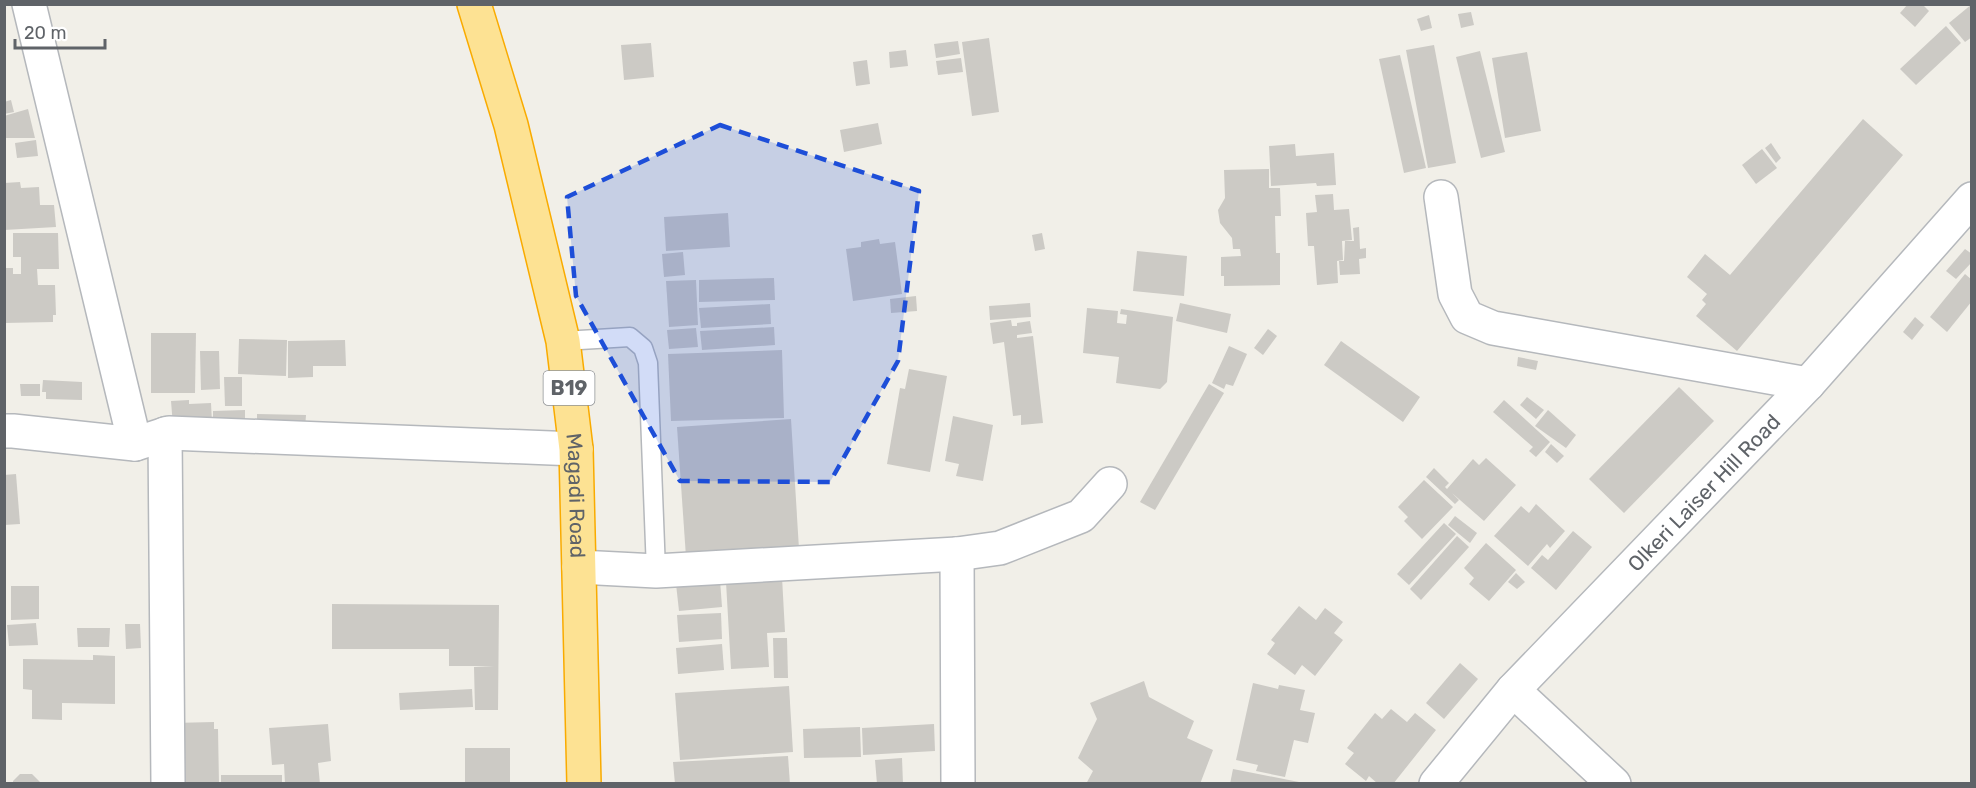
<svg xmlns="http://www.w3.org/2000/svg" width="1976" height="788" font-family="Rubik,sans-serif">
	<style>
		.building { fill: #cccac5 }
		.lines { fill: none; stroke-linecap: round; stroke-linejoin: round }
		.lane-casing { stroke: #b5b8bc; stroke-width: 21 }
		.street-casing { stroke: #b5b8bc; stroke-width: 36 }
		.highway-casing { stroke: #f9ab00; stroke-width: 36 }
		.lane { stroke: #fff; stroke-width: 18 }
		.street { stroke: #fff; stroke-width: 33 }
		.highway { stroke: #fde293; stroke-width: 33 }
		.marked { fill: #1d4ed8; fill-opacity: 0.2; stroke: #1d4ed8; stroke-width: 4.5; stroke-dasharray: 12 8; stroke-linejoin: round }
		.labels { text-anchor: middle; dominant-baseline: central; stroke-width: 6; stroke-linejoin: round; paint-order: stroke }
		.shield { fill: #fff; stroke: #8f9295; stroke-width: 1.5 }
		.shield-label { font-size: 20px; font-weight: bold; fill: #5f6368 }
		.street-label { font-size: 21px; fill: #5f6368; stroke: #fff }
	</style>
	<rect width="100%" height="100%" fill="#f1efe8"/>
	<!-- building -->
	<g class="building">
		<path d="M1908,4h14l7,7 -14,16 -15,-14z"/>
		<path d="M1972,4v33l-7,5 -16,-19z"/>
		<path d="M1471,12l3,13 -13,3 -3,-14z"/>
		<path d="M1429,15l3,13 -11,3 -4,-12z"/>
		<path d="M1946,26l15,17 -45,42 -16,-16z"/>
		<path d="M989,38l10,74 -27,4 -10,-74z"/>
		<path d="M958,41l2,13 -24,4 -2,-14z"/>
		<path d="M651,43l3,34 -30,3 -3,-35z"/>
		<path d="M1434,45l22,118 -28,5 -22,-118z"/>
		<path d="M906,50l2,16 -18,2 -1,-16z"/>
		<path d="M1480,51l25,101 -24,6 -25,-101z"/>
		<path d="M1527,52l14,79 -36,7 -13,-80z"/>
		<path d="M1400,55l26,113 -22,5 -25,-114z"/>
		<path d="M961,58l2,14 -25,3 -2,-14z"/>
		<path d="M867,60l3,24 -14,2 -3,-24z"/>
		<path d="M11,100l3,12 -10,2v-12z"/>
		<path d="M28,109l7,29h-31v-22z"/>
		<path d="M1863,119l40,36 -166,196 -41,-35 10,-12 -4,-4 5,-6 -20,-17 18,-23 25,21z"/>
		<path d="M878,123l4,21 -38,8 -4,-22z"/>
		<path d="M36,140l2,16 -21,2 -2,-15z"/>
		<path d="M1771,143l10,15 -5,5 -11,-15z"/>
		<path d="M1295,144l1,12 38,-3 2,32 -19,1 -1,-3 -45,3 -2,-40z"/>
		<path d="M1762,149l15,19 -21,16 -14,-19z"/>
		<path d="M1269,169v19h11l1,28h-6l1,37h4v32l-56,1v-10h-3v-19l20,-1 -1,-7h-7l-1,-11 -12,-15 -2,-13 7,-12 -1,-28z"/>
		<path d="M20,182l1,6 18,-1 1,18h14l2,22 -52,3v-47z"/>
		<path d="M1333,194l1,16 15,-1 3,31 -10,1 1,19 -6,1 1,22 -21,2 -3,-39h-6l-2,-33 11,-1 -2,-17z"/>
		<path d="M728,213l2,34 -64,4 -2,-34z"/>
		<path d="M1359,227l1,22 6,-1v10l-7,1 1,15 -20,1 -1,-14h5l1,-20h9l-1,-13z"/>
		<path d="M13,233h45l1,36h-22l1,16h17l1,30h-3v7l-49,1v-55h9v6h8v-17h-8z"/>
		<path d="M1042,233l3,16 -10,2 -3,-16z"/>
		<path d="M879,239l1,5 15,-2 7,52 -49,7 -7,-52 15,-2v-5z"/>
		<path d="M1965,249l7,5v8l-16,17 -10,-8z"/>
		<path d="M1137,251l50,5 -3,40 -51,-5z"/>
		<path d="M683,252l2,23 -21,2 -2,-23z"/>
		<path d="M1965,274l7,6v21l-25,31 -17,-15z"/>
		<path d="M774,278l1,22 -76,2v-22z"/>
		<path d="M696,280l2,45 -29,2 -3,-46z"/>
		<path d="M916,296l1,15 -26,2 -1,-14z"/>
		<path d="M1030,303l1,14 -41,3 -1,-14z"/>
		<path d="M1180,303l51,11 -4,19 -51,-12z"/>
		<path d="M770,304l1,20 -70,4 -2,-20z"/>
		<path d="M1087,308l31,3 -1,12 9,1 1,-9 -7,-1 1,-5 52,8 -6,65 -7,7 -44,-6 3,-26 -36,-4z"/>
		<path d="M1915,317l9,8 -12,15 -9,-8z"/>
		<path d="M1011,320l1,6h5v-3l13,-2 2,12 -15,2v3l16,-2 10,87 -22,2v-10l-8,1 -9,-74 -11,2 -3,-21z"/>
		<path d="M774,327l1,18 -73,5 -2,-19z"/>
		<path d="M696,328l2,19 -29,2 -2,-19z"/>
		<path d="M1268,329l9,7 -14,19 -9,-7z"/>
		<path d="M151,333h45l-1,60h-44z"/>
		<path d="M239,339l48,1 -1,36 -48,-2z"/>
		<path d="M345,340l1,26h-33v11l-25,1v-37z"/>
		<path d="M1341,341l79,56 -17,25 -79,-57z"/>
		<path d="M1229,346l18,8 -14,32 -7,-2 -2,5 -12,-6z"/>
		<path d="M782,350l2,68 -113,3 -3,-67z"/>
		<path d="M200,351h19l1,38 -19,1z"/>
		<path d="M1518,357l20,4 -2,9 -19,-4z"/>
		<path d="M909,369l38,7 -17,96 -43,-8 13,-76 5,1z"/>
		<path d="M224,377h18v29h-17z"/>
		<path d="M43,380l39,2v18l-36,-1v-7h-4z"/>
		<path d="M20,384h20v12h-19z"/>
		<path d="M1209,384l15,9 -69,117 -15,-8z"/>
		<path d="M1679,387l35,34 -90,92 -35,-34z"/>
		<path d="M1527,397l17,13 -8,9 -16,-14z"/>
		<path d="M189,400v4l22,-1 1,20 -39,3 -2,-25z"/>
		<path d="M1504,400l46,42 -14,15 -7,-6 4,-4 -40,-35z"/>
		<path d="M245,410v12l-32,1v-12z"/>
		<path d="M1548,410l28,25 -10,13 -31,-22z"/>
		<path d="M257,414l49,1 -1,13 -48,-1z"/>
		<path d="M953,416l40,9 -10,56 -27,-5 3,-12 -14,-3z"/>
		<path d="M791,419l8,130 -113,8 -9,-130z"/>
		<path d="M1551,444l13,12 -7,7 -12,-11z"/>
		<path d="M1486,458l30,27 -32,36 -32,-28 7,7 -4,4 -29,-27 8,-9 15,15 -4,4 2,2 26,-30 6,6z"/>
		<path d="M16,474l4,50 -16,1v-50z"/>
		<path d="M1424,480l29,27 -31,32 -18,-18 4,-4 -10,-10z"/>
		<path d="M1536,504l29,27 -15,17 -3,-4 -19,22 -34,-30 27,-30 8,7z"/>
		<path d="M1455,516l22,17 -7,10 -22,-18z"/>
		<path d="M1444,523l12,11 -47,51 -12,-11z"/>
		<path d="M1573,531l19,16 -36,43 -25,-22 11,-13 6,5z"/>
		<path d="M1457,536l12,11 -48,53 -11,-11z"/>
		<path d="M1486,543l30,27 -27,31 -20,-17 5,-6 -10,-10z"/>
		<path d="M1516,573l9,9 -8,7 -9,-7z"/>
		<path d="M782,577l3,55 -18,1 2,34 -38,2 -5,-87z"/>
		<path d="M720,580l2,27 -43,4 -3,-27z"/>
		<path d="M11,586h28v33l-28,1z"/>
		<path d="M332,604l167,1 -1,105h-23l-1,-43 20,-1h-45v-17h-117z"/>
		<path d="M1299,606l17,14 9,-12 18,14 -9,11 9,7 -28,36 -13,-11 -7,10 -28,-21 8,-11 -4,-3z"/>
		<path d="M721,613l1,26 -43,3 -2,-27z"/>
		<path d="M36,623l2,22 -29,1 -2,-21z"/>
		<path d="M125,624h15l1,24 -15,1z"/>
		<path d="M77,628h33l-1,19h-31z"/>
		<path d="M773,638h14l1,40h-14z"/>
		<path d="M722,644l2,26 -46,4 -2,-26z"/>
		<path d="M93,655l22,1v48l-53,-1v17l-30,-1v-29l-9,-1v-30l70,1z"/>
		<path d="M1460,663l18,16 -34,40 -18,-16z"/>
		<path d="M1144,681l5,16 45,24 -7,17 26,12 -13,34h-114l7,-13 -15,-13 19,-39 -7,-16z"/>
		<path d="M1253,683l25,6 1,-4 26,5 -5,20 15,3 -7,30 -14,-3 -9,37 -29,-6 2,-6 -22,-5z"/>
		<path d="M789,686l4,66 -113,8 -5,-67z"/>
		<path d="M472,689l1,18 -73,3 -1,-17z"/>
		<path d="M1391,709l16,13 8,-9 21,17 -43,54h-15l-9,-8 -3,5 -21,-17 9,-11 -7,-5 28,-35 7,6z"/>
		<path d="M214,722v7h4l1,55h-46v-61z"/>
		<path d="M328,724l3,37 -13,2 2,21h-35l-1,-20 -12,1 -3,-37z"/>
		<path d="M934,724l1,27 -72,4 -1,-27z"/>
		<path d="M860,727l1,30 -57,1 -1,-29z"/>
		<rect x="465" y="748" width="45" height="36"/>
		<path d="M788,756l2,28h-115l-2,-22z"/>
		<path d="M902,758l1,26h-26l-2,-24z"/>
		<path d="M1233,769l66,13v2h-69z"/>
		<path d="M20,774h12l10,10h-29v-3z"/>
		<rect x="221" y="775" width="61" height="9"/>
	</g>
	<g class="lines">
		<!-- lane casing -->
		<g class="lane-casing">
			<path id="lane" d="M563,341l67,-4 13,11 5,15 8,208"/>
		</g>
		<!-- street casing -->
		<g class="street-casing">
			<g id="street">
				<path d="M29,4l106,440"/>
				<path d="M1441,197l14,97 12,23 26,11 315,56"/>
				<path d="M4,431h9l122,13 34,-11 407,16"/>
				<path d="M165,434l3,350"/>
				<path d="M957,554l1,230"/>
				<path d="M579,567l77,4 301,-17 43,-6 81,-32 29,-32"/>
				<path d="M1513,690l101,94"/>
				<path id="s1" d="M1436,784l77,-94 295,-306 164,-185"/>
			</g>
		</g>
		<!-- highway casing -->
		<g class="highway-casing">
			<g id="highway">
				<path id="s2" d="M474,4l37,121 52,216 13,108 8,335"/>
			</g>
		</g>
		<!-- lane -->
		<use href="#lane" class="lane"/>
		<!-- street -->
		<use href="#street" class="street"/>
		<!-- highway -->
		<use href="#highway" class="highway"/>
	</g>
	<!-- marked area -->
	<path class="marked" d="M720,125l199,66 -21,170 -68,121 -150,-1 -104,-185 -9,-99z"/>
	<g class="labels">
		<!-- shield labels -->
		<rect class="shield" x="543.5" y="371" width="51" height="34" rx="4.5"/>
		<g class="shield-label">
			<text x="569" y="388">B19</text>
		</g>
		<!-- street labels -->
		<g class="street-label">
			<text stroke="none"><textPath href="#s1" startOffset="396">Olkeri Laiser Hill Road</textPath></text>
			<text stroke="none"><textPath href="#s2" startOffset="504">Magadi Road</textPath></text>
		</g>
	</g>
	<!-- border -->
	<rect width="1976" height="788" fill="none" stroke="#5f6368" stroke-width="12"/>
	<!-- scale -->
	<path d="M15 39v9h90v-9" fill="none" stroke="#5f6368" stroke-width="3"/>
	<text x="24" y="39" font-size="18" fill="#5f6368" stroke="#ffffff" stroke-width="4.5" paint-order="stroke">20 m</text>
</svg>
